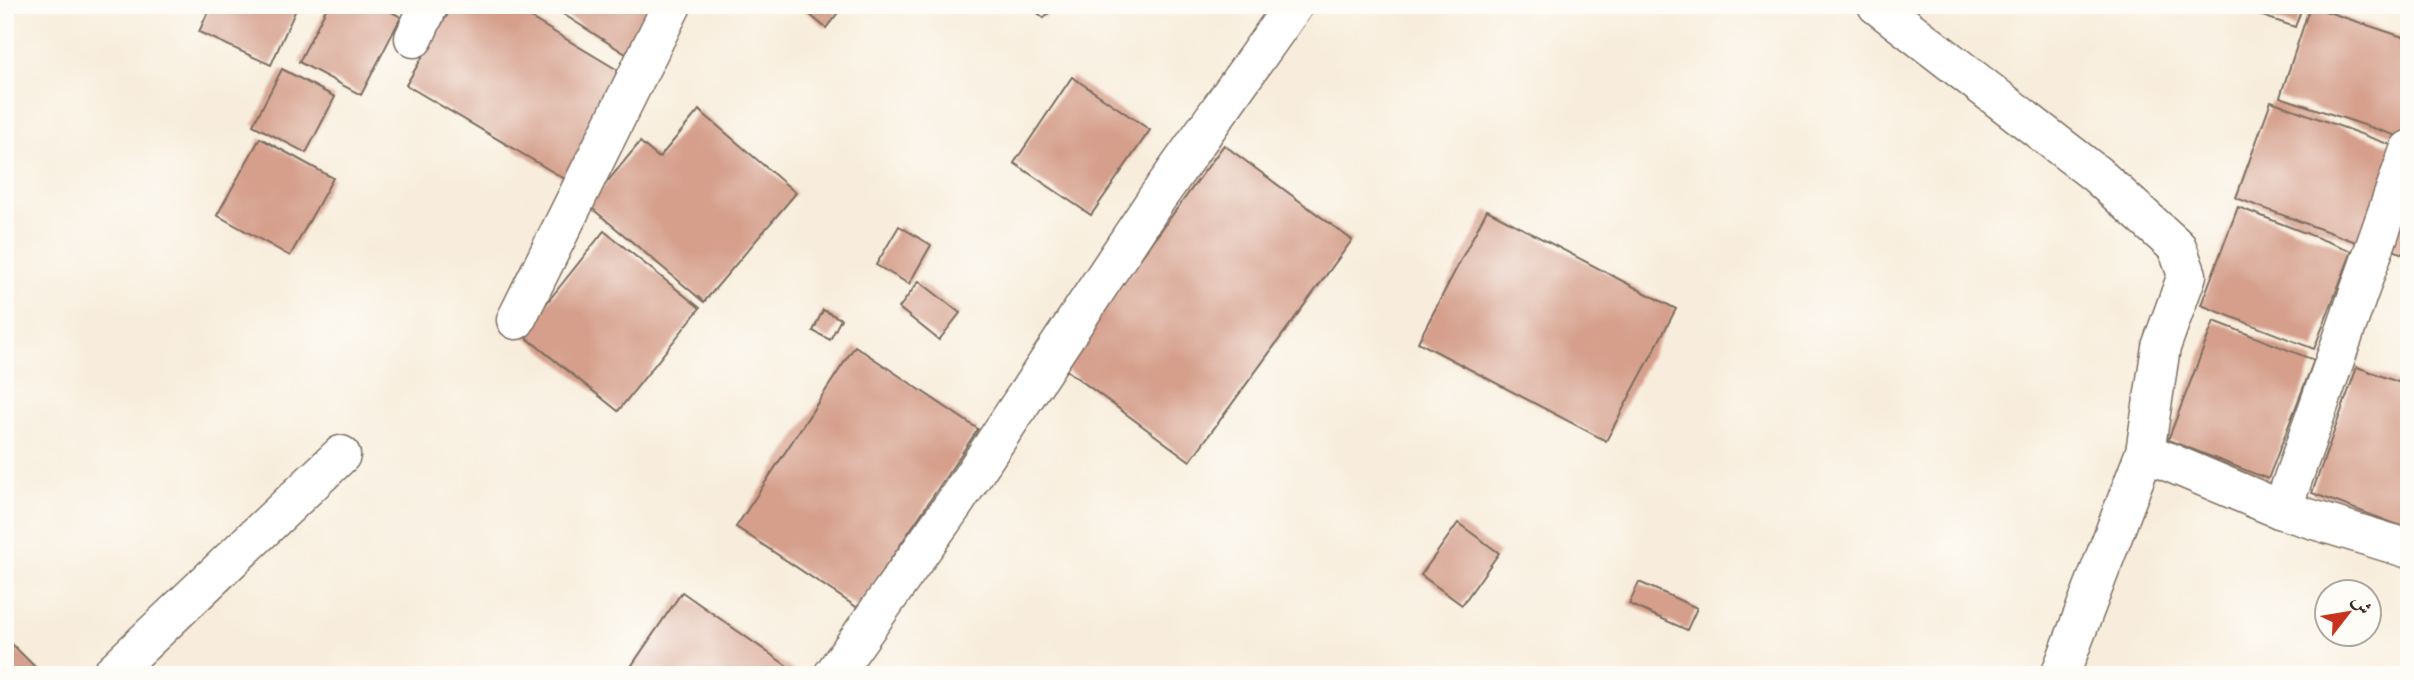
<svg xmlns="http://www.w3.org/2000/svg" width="2414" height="680" font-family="'EB Garamond',Amiri,serif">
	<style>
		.building { fill: #d59f8b }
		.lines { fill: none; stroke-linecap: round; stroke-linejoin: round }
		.minor-casing { stroke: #7d6e60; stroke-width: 41 }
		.minor { stroke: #fff; stroke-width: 38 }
	</style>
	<rect width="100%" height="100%" fill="#fdfcf7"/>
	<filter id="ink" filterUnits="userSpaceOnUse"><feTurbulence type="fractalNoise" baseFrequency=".0143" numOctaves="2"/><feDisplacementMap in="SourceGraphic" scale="14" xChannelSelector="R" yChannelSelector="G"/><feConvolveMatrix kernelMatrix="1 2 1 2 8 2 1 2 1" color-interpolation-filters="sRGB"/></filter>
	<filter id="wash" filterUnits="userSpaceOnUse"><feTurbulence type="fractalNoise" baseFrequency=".00686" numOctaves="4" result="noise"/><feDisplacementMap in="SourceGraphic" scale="28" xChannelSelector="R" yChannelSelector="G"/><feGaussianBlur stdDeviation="1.57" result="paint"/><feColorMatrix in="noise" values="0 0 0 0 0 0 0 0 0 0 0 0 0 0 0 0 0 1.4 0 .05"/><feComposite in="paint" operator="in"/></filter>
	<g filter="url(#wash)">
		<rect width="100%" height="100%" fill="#f8eddc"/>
		<g id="blocks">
			<!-- building -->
			<g class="building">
				<path d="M211,5h87l-27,60 -72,-33z"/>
				<path d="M328,5h50l23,12 -40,78 -62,-33z"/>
				<path d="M453,5h56l127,76 -61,104 -169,-100z"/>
				<path d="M549,5h113l-33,51z"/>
				<path d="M798,5h46l-18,23z"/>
				<path d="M1028,5h27l-11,13z"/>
				<path d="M2230,5h73l-8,22z"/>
				<path d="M2310,6l99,33v82l-6,17 -123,-41z"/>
				<path d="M282,69l53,28 -29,56 -53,-28z"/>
				<path d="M1072,77l78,53 -59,85 -77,-52z"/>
				<path d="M2271,101l128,47 -35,97 -128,-47z"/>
				<path d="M699,110l97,83 -92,109 -116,-97 52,-63 19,16z"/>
				<path d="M260,138l73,40 -43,78 -73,-41z"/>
				<path d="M1224,145l128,95 -162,221 -129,-95z"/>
				<path d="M2409,201v56l-20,-9z"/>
				<path d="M2238,207l114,44 -38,98 -113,-44z"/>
				<path d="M1487,210l189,99 -70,132 -188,-99z"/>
				<path d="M899,226l32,19 -22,39 -33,-19z"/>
				<path d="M604,231l96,77 -82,103 -96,-77z"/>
				<path d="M919,281l41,32 -21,27 -40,-32z"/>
				<path d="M823,310l18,9 -11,21 -17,-9z"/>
				<path d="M2214,321l100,39 -46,119 -100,-39z"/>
				<path d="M855,346l123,83 -120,179 -122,-81z"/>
				<path d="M2357,367l52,19v143l-97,-36z"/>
				<path d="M1458,523l41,30 -37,52 -41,-30z"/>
				<path d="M1639,582l58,26 -10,22 -58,-26z"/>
				<path d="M682,592l118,83h-166l-6,-4z"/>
				<path d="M9,641l34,34h-38v-30z"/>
			</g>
		</g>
	</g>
	<g filter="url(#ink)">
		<use href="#blocks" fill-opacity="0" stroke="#7d6e60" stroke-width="2"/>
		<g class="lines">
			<!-- minor casing -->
			<g class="minor-casing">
				<g id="minor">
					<path d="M1877,5l219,169 81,73 10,28 -26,72 -16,105 -85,223"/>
					<path d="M414,38l15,-33"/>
					<path d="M516,320l156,-315"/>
					<path d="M2145,452l137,58 127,39"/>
					<path d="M2282,510l127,-360"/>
					<path d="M110,675l231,-220"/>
					<path d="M833,675l121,-171 203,-306 137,-193"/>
				</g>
			</g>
			<!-- minor -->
			<use href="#minor" class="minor"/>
		</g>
	</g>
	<!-- margin -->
	<rect width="2414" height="680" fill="none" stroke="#fdfcf7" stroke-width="28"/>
	<!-- north arrow -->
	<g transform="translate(2348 613) rotate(59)"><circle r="33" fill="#fdfcf7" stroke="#afa8a0" stroke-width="2"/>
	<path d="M0-5L12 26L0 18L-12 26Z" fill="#c8321e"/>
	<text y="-10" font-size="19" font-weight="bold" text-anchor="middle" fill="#3b2a1e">ش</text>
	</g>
</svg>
